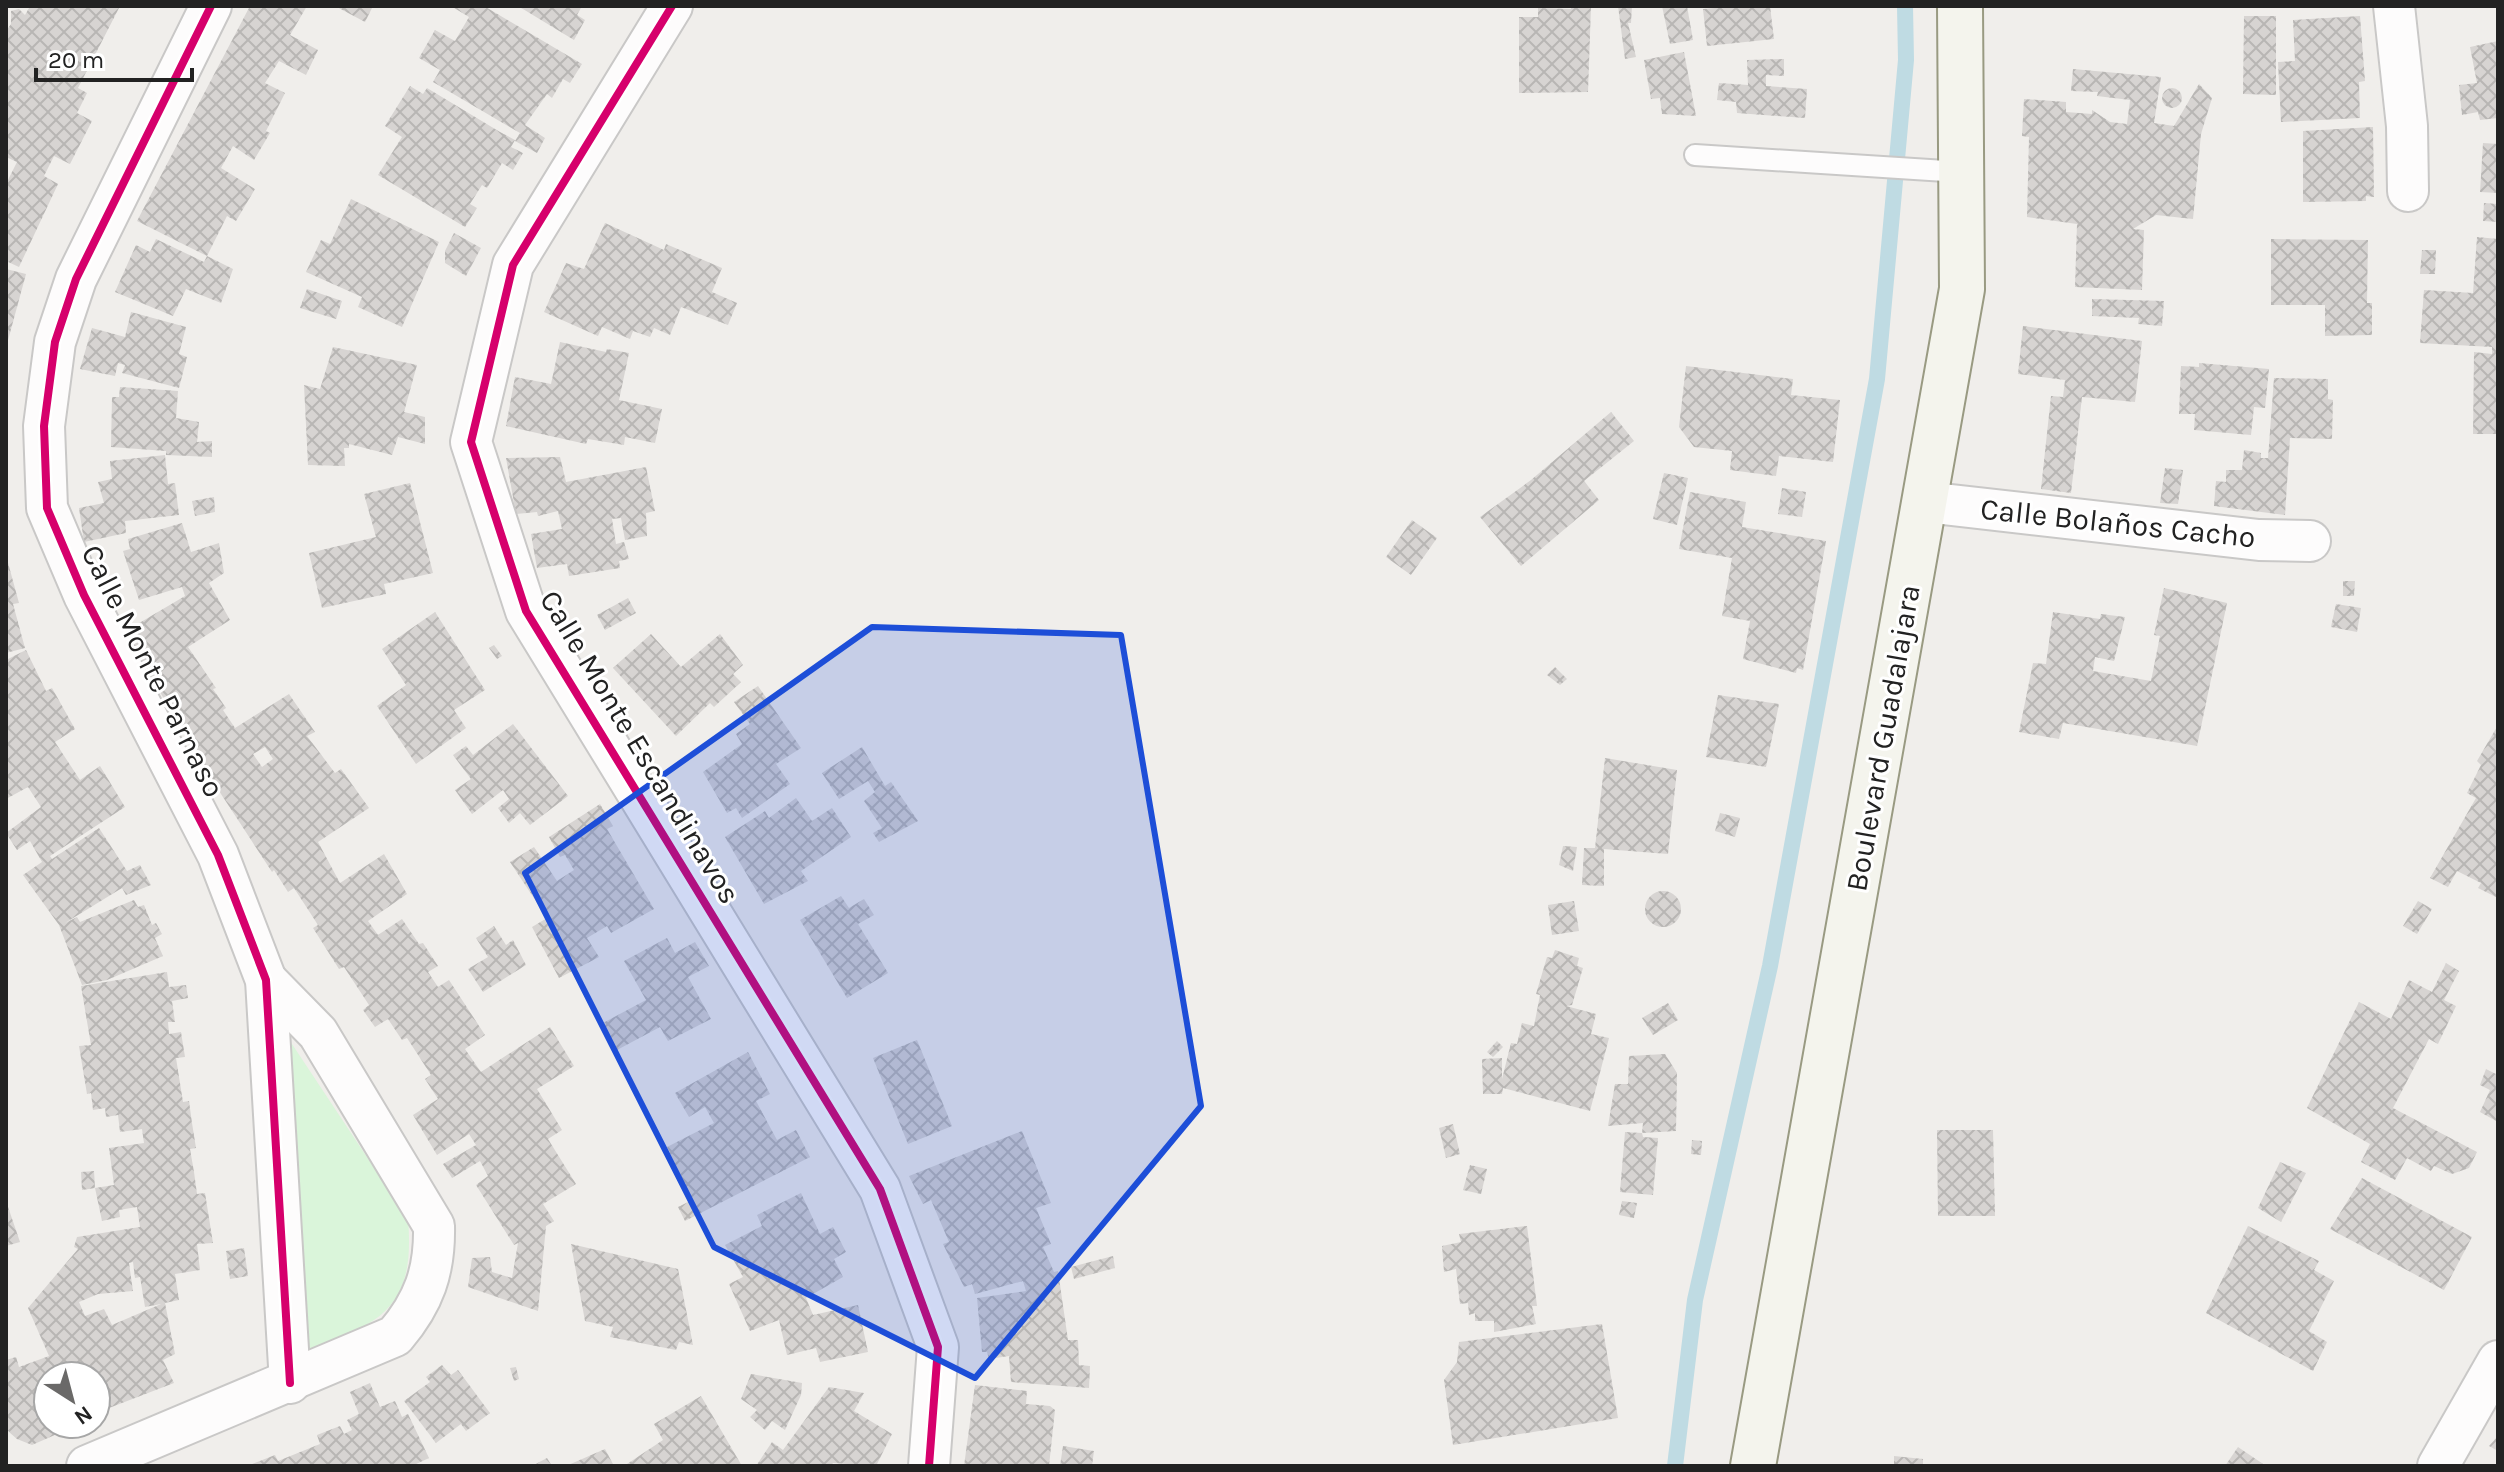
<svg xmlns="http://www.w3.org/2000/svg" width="2504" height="1472" font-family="Karla,sans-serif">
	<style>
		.park { fill: #daf5da }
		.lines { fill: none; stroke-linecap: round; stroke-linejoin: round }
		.stream { stroke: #bfdbe3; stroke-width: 16 }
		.building { fill: url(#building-cross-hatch); fill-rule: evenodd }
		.lane-casing { stroke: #c9c8c7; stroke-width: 24 }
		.street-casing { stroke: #c9c8c7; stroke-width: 44 }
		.secondary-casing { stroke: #999a82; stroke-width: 48 }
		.lane { stroke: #fdfcfc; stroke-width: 20 }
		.street { stroke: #fdfcfc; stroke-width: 40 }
		.secondary { stroke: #f4f4ed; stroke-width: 44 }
		.cycleway-casing { stroke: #fff; stroke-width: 13 }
		.cycleway { stroke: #d6006c; stroke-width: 8 }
		.marked { fill: #1d4ed8; fill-opacity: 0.2; stroke: #1d4ed8; stroke-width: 6; stroke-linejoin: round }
		.labels { text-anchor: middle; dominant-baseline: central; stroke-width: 6; stroke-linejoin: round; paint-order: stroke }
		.street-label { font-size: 30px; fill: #222; stroke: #fff }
	</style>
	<defs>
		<pattern id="building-cross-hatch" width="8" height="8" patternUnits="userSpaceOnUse" patternTransform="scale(2)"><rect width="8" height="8" fill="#d7d4d2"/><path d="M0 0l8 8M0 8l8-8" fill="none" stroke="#b8b6b4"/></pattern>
	</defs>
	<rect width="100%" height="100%" fill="#f0eeeb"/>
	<!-- park -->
	<path class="park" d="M288,1038l120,181c8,93 -30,103 -104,135z"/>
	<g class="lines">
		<!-- stream -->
		<path class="stream" d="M1675,1466l20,-166 75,-334 107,-587 29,-319 -1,-54"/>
	</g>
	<!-- building -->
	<g class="building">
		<path d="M23,6h97l-42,82 9,5 -10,20 15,8 -22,43 -16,-8 -10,20 14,8 -39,83 -13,-6v-77l11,-22 -11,-5v-126l5,-7v-13l8,-2 6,6 4,-7z"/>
		<path d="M250,6h57l-17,29 28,15 -12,25 -27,-14 -14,22 20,10 -19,38 4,2 -16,27 -21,-14 -12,22 34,21 -19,32 -9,-5 -20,40 26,13 -12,34 -35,-14 -13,27 -58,-24 21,-47 14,7 6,-13 48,23 3,-6 -70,-35z"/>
		<path d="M335,6h38l-8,16z"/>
		<path d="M451,6h33l98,58 -12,19 -7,-4 -11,19 -5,-4 -22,31 20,13 -8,15 -22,-12 5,-8 -87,-51 7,-12 -21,-12 16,-28 20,11 14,-24z"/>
		<path d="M518,6h64l-5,9 8,5 -11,20z"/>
		<path d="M1571,6h20l-3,86 -69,1v-76h19v-9l33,1z"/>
		<path d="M1618,6h14l-1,17h-3l8,34 -11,2z"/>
		<path d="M1662,6h25l6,34 -23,4z"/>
		<path d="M1737,6h33l4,33 -67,7 -4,-37z"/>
		<path d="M2244,16h32v79l-33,-1z"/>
		<path d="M2360,16l5,65 -6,1 1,36 -79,4 -3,-60 17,-1 -2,-41z"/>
		<path d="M2498,41v77l-18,2 -2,-8 -16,3 -3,-30 18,-2 -7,-36z"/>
		<path d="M1684,52l12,64 -34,-2 -2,-16 -9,1 -7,-39z"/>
		<path d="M1784,59v17l-18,-1v11l41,3 -2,29 -68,-5 -1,-11 -19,-2 2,-17 29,2 -1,-25z"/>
		<path d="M2073,69l88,8 -7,46 20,3 25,-42 13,14 -11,36 -8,85 -37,-4 -23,14 11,1 -2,60 -67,-3 2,-63 -50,-7 2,-80 -7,-1 2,-37 42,3v10l26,2v-4l18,12 17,2 3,-24 -33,-4 1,-4 -27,-1z"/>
		<path d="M410,86l13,8 4,-6 73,44 15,8 -4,7 12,6 -10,17 -11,-7 -15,25 -5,-3 -12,19 7,4 -12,19 -87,-52 24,-38 -17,-11z"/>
		<circle cx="2172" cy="98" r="10"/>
		<path d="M2373,127l1,70 -8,-1v5l-63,1v-71z"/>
		<path d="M2483,143l15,1v49l-18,-1z"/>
		<path d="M351,199l88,43 -37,85 -44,-20 4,-10 -56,-25 15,-32 9,4z"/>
		<path d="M2484,203l14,1v18l-15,-1z"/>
		<path d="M605,223l59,27 2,-6 56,24 -10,24 25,11 -9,22 -47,-18 -11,28 -16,-7 -4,9 -17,-6 -3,8 -28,-12 -4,9 -54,-24 22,-49 18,6z"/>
		<path d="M454,233l27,15 -15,28 -21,-13v-12z"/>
		<path d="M2477,237l21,2v195h-25l1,-82 18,2v-7l-72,-4 4,-53 49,3z"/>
		<path d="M2271,239l97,1 -1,63h5v32l-47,1v-31h-54z"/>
		<path d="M2422,250h14l-1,24h-15z"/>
		<path d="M6,269l20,5 -19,70h-1z"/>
		<path d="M307,289l35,12 -6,18 -36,-11z"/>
		<path d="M2092,299l72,2 -2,25 -24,-2 1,-6 -47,-2z"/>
		<path d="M131,312l55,15 -7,27 8,3 -8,31 -57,-15 3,-8 -7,-2 -3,13 -35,-7 12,-41 33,9z"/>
		<path d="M2023,326l119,15 -7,61 -53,-5 -11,96 -30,-4 10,-93 12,1 2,-17 -47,-6z"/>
		<path d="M560,342l46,10 1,-3 22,4 -10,47 43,9 -7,34 -30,-6 -1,8 -36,-6 -2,5 -80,-18 9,-49 36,7z"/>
		<path d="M333,347l84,18 -13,47 21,5v27l-27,-7 -6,18 -43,-11v4h-5l1,18 -37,-1 -4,-80 16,4z"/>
		<path d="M2199,363l70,6 -4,39 -11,-1 -3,28 -57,-5 1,-16h-16l2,-48 18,1z"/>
		<path d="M1686,366l107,13 -2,16 49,5 -7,62 -54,-6 -3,20 -46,-6 2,-19 -38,-4 -15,-20z"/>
		<path d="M2274,378l54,1v20l5,1 -1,39 -42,-1 -5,77 -71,-9 2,-25 10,1v-12h16l2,-20 17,3v5h7z"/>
		<path d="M120,387l58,4 -2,27 23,4 -2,20 15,-1v16l-46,-2v-4l-55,-4 1,-50h7z"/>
		<path d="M1611,412l23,29 -50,40 15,19 -78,66 -41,-49 51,-37z"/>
		<path d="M165,455l3,29 7,-1 4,32 -54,6 1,12 -42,9 -5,-34 25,-5 -6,-21 14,-3 -2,-18z"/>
		<path d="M560,457l6,25 80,-15 9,44 -9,2 1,23 -22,4 -4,-22 -9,1 4,25 8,-2 5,17 -10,2 1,7 -51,8 -2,-12 -30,4 -6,-34 31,-5 -4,-18 -20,5 -1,-4 -21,2 -10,-56z"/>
		<path d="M2165,468l18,2 -5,34 -18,-1z"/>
		<path d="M1664,473l24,5 -11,47 -24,-6z"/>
		<path d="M410,483l23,90 -49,11 2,10 -64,14 -13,-55 67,-16 -12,-43z"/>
		<path d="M1782,488l24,4 -4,25 -24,-3z"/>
		<path d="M1690,492l56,10 -4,25 84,14 -23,129 -6,-2 -1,5 -53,-14 7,-38 -28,-5 10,-58 -53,-9z"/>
		<path d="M214,497l1,15 -20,4 -3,-15z"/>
		<path d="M1412,520l25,18 -26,37 -25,-18z"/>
		<path d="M182,523l9,29 28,-9 5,30 -15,10 21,37 -42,27 28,41 -3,1 13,19 -3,2 12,18 54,-34 26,38 -8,4 28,37 6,-4 28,39 -51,34 22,41 44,-29 23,40 -39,27 10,14 24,-16 17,25 4,-1 15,23 -10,6 10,15 11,-7 36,55 -20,14 16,23 69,-45 24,39 -37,23 25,41 -14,9 28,45 -33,20 11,17 -8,5 -8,85 -70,-24 4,-29 18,-1 2,15 20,6 6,-35 -4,2 -38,-60 12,-9 -8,-15 -28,17 -9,-14 33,-19 -7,-11 -32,21 -24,-40 25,-16 -13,-20 6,-4 -24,-37 -5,2 -14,-21 -13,8 -12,-17 6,-5 -25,-38 -5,2 -26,-41 5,-3 -24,-37 -6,4 -14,-22 -2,2 -51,-78 -97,-162 61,-36 -3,-9 -43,13 -16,-49 7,-2 -2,-10zM265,747l8,12 -11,8 -9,-13z"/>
		<path d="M7,559l12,44 -6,1 12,44 -19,5z"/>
		<path d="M2343,581h12l-1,15h-11z"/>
		<path d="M2164,588l63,15 -30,143 -134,-23 -4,16 -40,-7 14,-69 13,1 7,-52 47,7 1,-5 24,3 -11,44 -19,-4 -2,14 58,10 9,-45 -6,-1z"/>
		<path d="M628,598l8,15 -31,17 -8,-15z"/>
		<path d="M2336,604l25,4 -4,24 -26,-5z"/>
		<path d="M435,612l50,78 -31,20 12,18 -50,36 -39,-58 29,-21 -24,-36z"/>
		<path d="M651,634l30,33 39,-33 23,31 -10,9 8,8 -27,25 -4,-4 -34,33 -63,-68z"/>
		<path d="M494,645l8,11 -5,3 -8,-11z"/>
		<path d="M26,650l20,41 6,-3 23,41 -20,13 25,38 20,-14 25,41 -75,49 2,3 47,-31 28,43 13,-6 11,20 -25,10 -4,-7 -57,35 12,-6 3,5 54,-22 4,7 6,-2 8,20 4,-2 6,11 -7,4 8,18 -56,24 -25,5 -23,-60 -36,-50 19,-13 -12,-21 -13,9 -11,-17 35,-26 -13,-20 -22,12v-139z"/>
		<path d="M1555,667l12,12 -7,6 -13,-10z"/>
		<path d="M758,686l43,62 -25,16 14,20 -48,34 -6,-10 -9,5 -24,-41 39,-28 -6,-10 14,-10 -16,-22z"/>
		<path d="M1718,695l61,9 -13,63 -60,-10z"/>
		<path d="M513,724l55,72 -38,29 -10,-12 -11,10 -11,-15 11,-9 -6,-9 -31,24 -17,-24 16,-11 -18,-24 13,-9 7,9z"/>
		<path d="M2498,725v173l-20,-10 3,-5 -24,-12 -9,16 -18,-9 46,-80 -9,-5 14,-28 -4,-4z"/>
		<path d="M862,747l23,39 6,-4 27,39 -39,21 -6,-9 9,-5 -18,-27 11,-9 -7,-11 -29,18 -17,-26z"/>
		<path d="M1605,758l72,12 -9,84 -64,-5v37l-22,-1 2,-37h11z"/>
		<path d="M796,798l16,23 20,-13 19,29 -50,34 7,10 -44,23 -39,-67 40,-26 4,7z"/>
		<path d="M600,804l13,22 -6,3 47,80 -43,24 -4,-7 -20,12 12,19 -40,21 -27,-51 15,-9 -37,-56 24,-15 23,34 17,-11 -9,-15 -5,2 -11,-20z"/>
		<path d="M1720,813l20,5 -5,19 -20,-6z"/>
		<path d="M1563,846l14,1 -4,24 -14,-6z"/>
		<circle cx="1663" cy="909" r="18"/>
		<path d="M841,896l8,12 15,-9 10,16 -16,9 30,49 -41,25 -47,-78z"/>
		<path d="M1574,901l5,30 -27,4 -4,-30z"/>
		<path d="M2418,901l14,8 -15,25 -14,-8z"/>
		<path d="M494,926l12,19 7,-5 13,25 -43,27 -15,-23 20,-12 -12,-19z"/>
		<path d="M667,938l8,15 20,-11 14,24 -21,11 23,42 -43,22 -8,-14 -43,23 -14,-27 43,-23 -22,-39z"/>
		<path d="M1555,950l24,8 -2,8 6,2 -11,37 -6,1 30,8 -5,20 18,4 -19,73 -87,-23 -1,6h-19l-1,-35 20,-1v21l9,-36 6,1 5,-21 12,3 6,-31 -4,-1 11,-37 5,1z"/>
		<path d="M2446,963l13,8 -15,29 12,6 -18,38 -9,-5 -36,69 84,44 -8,16 -17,6 -18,-8 -3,5 -24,-13 -12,22 -34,-18 9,-18 -63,-36 52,-106 32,17 18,-39 23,12z"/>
		<path d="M167,972l2,15 17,-2 2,13 -16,3 3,21h-7l1,12 12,-2 4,25 -9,1 7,44 6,-1 3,22 4,25 -6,1 4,23 3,22 8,-1 8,50 -16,1 3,26 -25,4 4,26 -14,3 10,51 -12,6 11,23 -78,30v-37h-48v48h32l-48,21 -15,-6 -11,-10v-69l10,-3 3,10 30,-11 -21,-48 50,-59 -4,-2 3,-10 63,-10 -3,-20 -18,3 1,7 -18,4 -7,-33 19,-3 -5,-37 35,-5 -2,-14 -22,3 -2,-17 -12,2 -1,-9 -12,2 -2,-17 -4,1 -8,-48 12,-1 -10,-59zM133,1262l2,16 5,-1 5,30 16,-3 -49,21 -8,-16 -19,7 -6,-14 19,-8 35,-3 -4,-28z"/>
		<path d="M1668,1003l10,17 -25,15 -11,-17z"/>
		<path d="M917,1040l35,86 -44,18 -35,-86z"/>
		<path d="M1497,1041l6,6 -10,10 -6,-5z"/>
		<path d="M748,1052l22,42 -14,7 21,39 19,-10 14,27 -125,64 -7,-14 14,-7 -25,-53 47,-24 -9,-16 -16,10 -14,-24z"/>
		<path d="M1665,1054l12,19 -1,58 -34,2 1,4 15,1 -5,57 -33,-3 5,-60 17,1 1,-10 -35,3 7,-42h13l1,-28z"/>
		<path d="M2486,1069l12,6v47l-18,-10 10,-22 -10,-5z"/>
		<path d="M1453,1124l7,30 -14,4 -7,-30z"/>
		<path d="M1937,1130h56l2,86h-57z"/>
		<path d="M1022,1131l29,72 -15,5 15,36 -8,3 11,25 4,-1 10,69h10l1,25 11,1 -1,22 -78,-6 -2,-26 -20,3 -2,-7h-5l-5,-54 49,-7 -3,-10 -48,13 -3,-10 -8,3 -21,-43 6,-2 -18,-42 -8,4 -14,-28z"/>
		<path d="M1692,1140l10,1 -1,14 -10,-1z"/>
		<path d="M2280,1162l26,11 -25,49 -23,-14z"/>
		<path d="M1470,1165l17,4 -6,25 -18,-4z"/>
		<path d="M94,1171l1,17 -13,2 -1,-18z"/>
		<path d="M2362,1178l110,59 -28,53 -114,-61z"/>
		<path d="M801,1193l19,41 13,-7 13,25 -12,7 9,18 -37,21 7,17 45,-10 10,47 -48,10 -4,-14 -29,7 -8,-35 -29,11 -21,-47 14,-7 -18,-32 37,-19 -5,-11z"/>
		<path d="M6,1201l14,41 -14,4z"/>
		<path d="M1622,1201l15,2 -3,15 -15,-3z"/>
		<path d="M1527,1226l10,80h-5l4,18 -42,8v-11h-19v-8l-6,2 -1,-12 -8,1 -4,-35 -12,3 -2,-26 19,-4 -2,-8z"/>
		<path d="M2248,1226l71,35 -5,9 20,11 -25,50 18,11 -14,29 -107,-58z"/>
		<path d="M571,1244l107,25 15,76 -14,-3 -3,8 -66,-13 3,-10 -28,-6z"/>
		<path d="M244,1248l4,28 -18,3 -4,-28z"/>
		<path d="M1113,1256l2,12 -41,11 -3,-12z"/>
		<path d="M1602,1324l16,94 -165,27 -9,-65 13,-18 2,-20z"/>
		<path d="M442,1365l9,10 7,-5 32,43 -24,18 -5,-7 -25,19 -32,-42 26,-19 -4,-5z"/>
		<path d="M516,1367l3,12 -5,2 -4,-13z"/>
		<path d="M751,1374l51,9 -1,12 -16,35 -13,-9 -7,9 -15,-13 7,-7 -16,-11z"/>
		<path d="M370,1383l10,24 15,-6 7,16 6,-3 21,44 -17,8h-165l28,-11 3,6 42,-17 -3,-9 23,-9 4,8 8,-4 -5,-10 12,-6 -9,-22z"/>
		<path d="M975,1385l52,6 -1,13 24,2 5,4 -6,56h-85z"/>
		<path d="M829,1387l35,6 -10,18 38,23 -16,32 -43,-3 -2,3h-75l16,-24 11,8z"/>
		<path d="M701,1396l41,70h-118l39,-26 -9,-16z"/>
		<path d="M2498,1436v15l-9,-5z"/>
		<path d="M1063,1446l31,5 -2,15h-32z"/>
		<path d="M2238,1447l28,19h-41z"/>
		<path d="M605,1449l9,17h-48z"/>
		<path d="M1894,1456l29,3v7h-29z"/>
		<path d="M547,1458l5,8h-20z"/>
	</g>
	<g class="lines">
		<!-- lane casing -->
		<g class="lane-casing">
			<path id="lane" d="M1695,155l266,17"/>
		</g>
		<!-- street casing -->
		<g class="street-casing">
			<g id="street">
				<path d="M211,6l-135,273 -21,63 -11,84 3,82 37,87 134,260 48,125 24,403"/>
				<path d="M672,6l-159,259 -42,177 55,169 354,578 58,158 -9,119"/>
				<path d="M2394,6l13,120 1,65"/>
				<path d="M1925,502l334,38 51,1"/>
				<path d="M87,1466l308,-130c29,-34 40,-65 39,-110l-116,-193 -52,-53"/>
				<path d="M2438,1466l60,-105"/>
			</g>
		</g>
		<!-- secondary casing -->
		<g class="secondary-casing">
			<path id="secondary" d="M1753,1466l209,-1177 -2,-283"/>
		</g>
		<!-- lane -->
		<use href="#lane" class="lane"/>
		<!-- street -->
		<use href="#street" class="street"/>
		<!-- secondary -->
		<use href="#secondary" class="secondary"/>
		<!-- cycleway casing -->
		<g class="cycleway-casing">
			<g id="cycleway">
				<path d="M211,6l-135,273 -21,63 -11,84 3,82 37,87 134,260 48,125 24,403"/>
				<path d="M672,6l-159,259 -42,177 55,169 354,578 58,158 -9,119"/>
			</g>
		</g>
		<!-- cycleway -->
		<use href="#cycleway" class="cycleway"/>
	</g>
	<!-- marked area -->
	<path class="marked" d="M872,627l249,8 80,471 -226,272 -261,-131 -189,-374z"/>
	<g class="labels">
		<!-- street labels -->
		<g class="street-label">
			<text transform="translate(2118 523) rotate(6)">Calle Bolaños Cacho</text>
			<text transform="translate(153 671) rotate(63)">Calle Monte Parnaso</text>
			<text transform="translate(1883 738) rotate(-80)">Boulevard Guadalajara</text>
			<text transform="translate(640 747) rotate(59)">Calle Monte Escandinavos</text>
		</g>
	</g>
	<!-- border -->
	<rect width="2504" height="1472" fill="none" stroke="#222222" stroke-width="16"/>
	<!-- north arrow -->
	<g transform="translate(72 1400) rotate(144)"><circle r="38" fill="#ffffff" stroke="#a7a7a7" stroke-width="2"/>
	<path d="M0-6L14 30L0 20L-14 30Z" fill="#6a6968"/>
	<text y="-12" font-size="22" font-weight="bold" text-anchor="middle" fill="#222222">N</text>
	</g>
	<!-- scale -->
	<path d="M36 68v12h156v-12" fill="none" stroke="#222222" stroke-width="4"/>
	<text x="48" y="68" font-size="24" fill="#222222" stroke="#ffffff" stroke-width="6" paint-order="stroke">20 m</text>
</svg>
